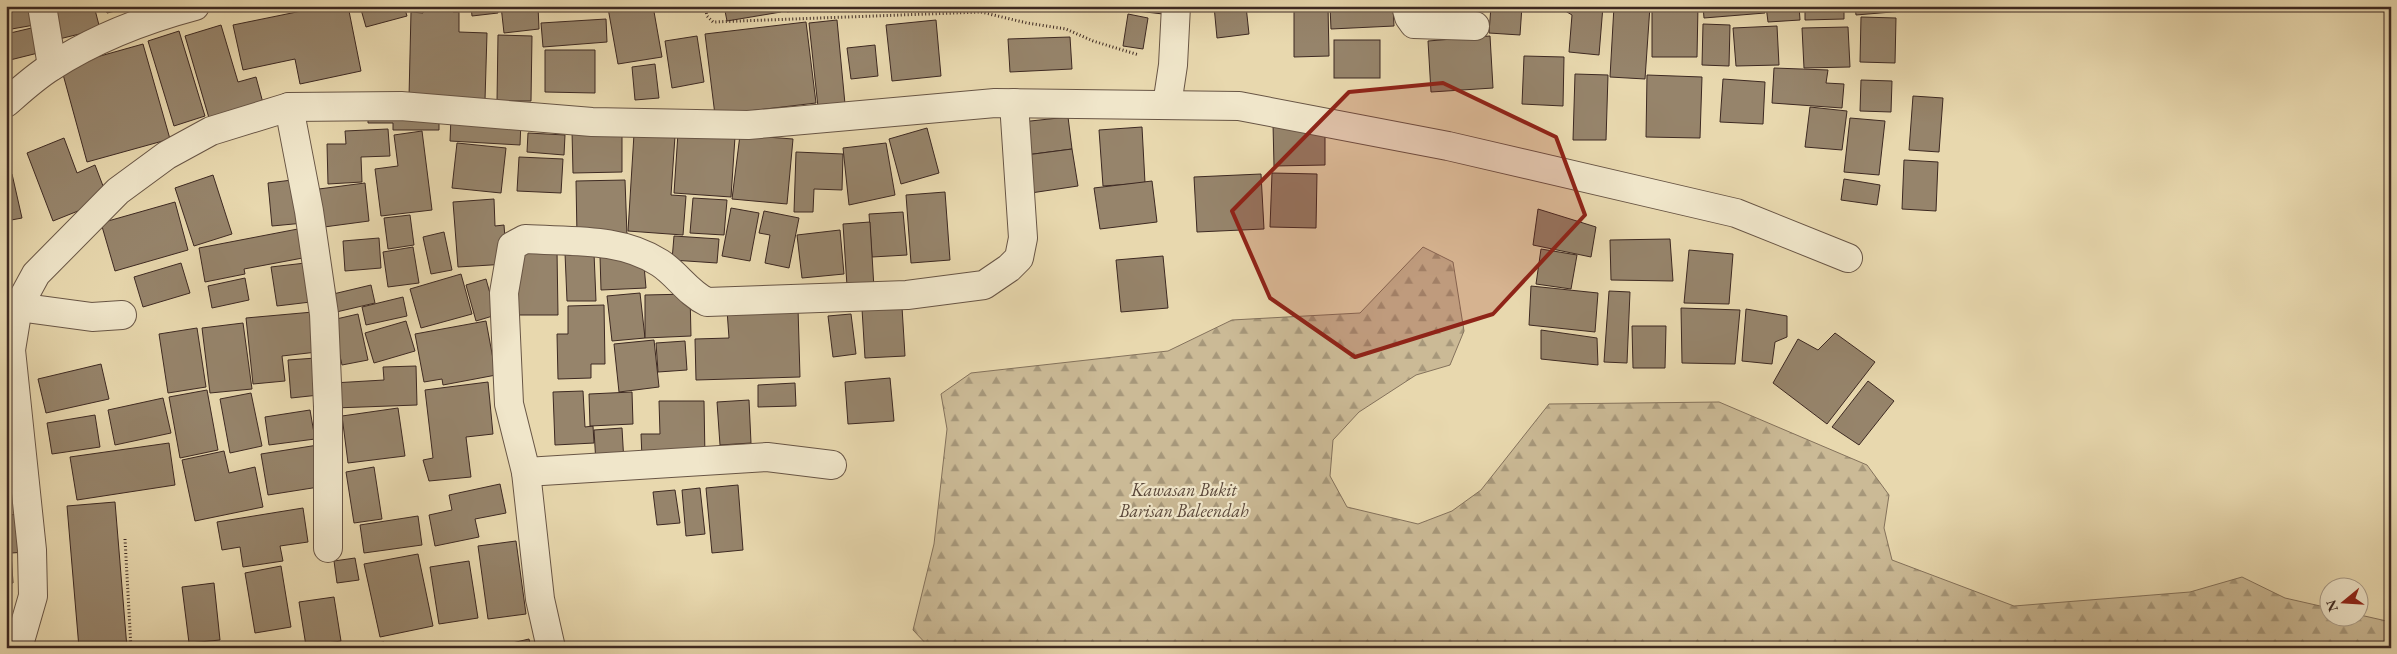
<svg xmlns="http://www.w3.org/2000/svg" width="2397" height="654" font-family="'EB Garamond',serif">
	<style>
		.forest { fill: url(#forest-firs); stroke: #84725c }
		.building { fill: #96846b; stroke: #3d2922 }
		.lines { fill: none; stroke-linecap: round; stroke-linejoin: round }
		.minor-casing { stroke: #685545; stroke-width: 30 }
		.path { stroke: #3d2922; stroke-width: 3; stroke-dasharray: 1 2.5; stroke-linecap: butt }
		.minor { stroke: #f0e6ca; stroke-width: 28 }
		.marked { fill: #8f2418; fill-opacity: 0.2; stroke: #8f2418; stroke-width: 4; stroke-linejoin: round }
		.labels { text-anchor: middle; dominant-baseline: central; stroke-width: 4.5; stroke-linejoin: round; paint-order: stroke }
		.park-label { font-size: 18px; font-style: italic; fill: #594639; stroke: #f0e6ca }
	</style>
	<defs>
		<pattern id="forest-firs" width="22" height="20" patternUnits="userSpaceOnUse" patternTransform="scale(1.25)"><rect width="22" height="20" fill="#cbba96"/><path d="M5 1l3.5 6h-7zM16 11l3.5 6h-7z" fill="#a6977a"/></pattern>
	</defs>
	<rect width="100%" height="100%" fill="#e8d8ae"/>
	<filter id="stains"><feTurbulence type="fractalNoise" baseFrequency=".004" numOctaves="4"/><feColorMatrix values="0 0 0 0 .2 0 0 0 0 .09 0 0 0 0 .02 0 0 0 .5 -.17"/></filter>
	<radialGradient id="worn" r=".72"><stop offset=".6" stop-color="#630" stop-opacity="0"/><stop offset="1" stop-color="#630" stop-opacity=".3"/></radialGradient>
	<!-- forest -->
	<path class="forest" d="M1423,247l30,15 11,69 -14,34 -34,10 -57,37 -26,28 -3,36 17,31 71,17 34,-13 29,-21 68,-86 170,-2 148,63 22,30 -5,33 8,32 122,46 176,-14 52,-15 43,21 44,10 1,8h30v-1l31,7v26h-1461l-17,-18 21,-86 13,-115 -6,-35 30,-21 197,-22 64,-31 128,-7z"/>
	<!-- building -->
	<g class="building">
		<path d="M6,6h30l4,18 -34,6z"/>
		<path d="M46,6h48l6,23 -45,11z"/>
		<path d="M105,6h31l-29,7z"/>
		<path d="M326,6h22l13,65 -61,13 -5,-25 -52,11 -10,-45z"/>
		<path d="M360,6h44l3,10 -41,11z"/>
		<path d="M424,6h29v6h6v20l28,1 -2,67 -76,-3 2,-85 12,1z"/>
		<path d="M471,6h26l1,7 -26,3z"/>
		<path d="M501,6h37l1,23 -35,4z"/>
		<path d="M620,6h33l9,51 -44,7 -10,-56z"/>
		<path d="M724,6h56l1,6 -54,9z"/>
		<path d="M786,6h33v1l-32,5z"/>
		<path d="M872,6h22l-21,5z"/>
		<path d="M1103,6h25v4z"/>
		<path d="M1128,6h36l-1,8 -35,-4z"/>
		<path d="M1214,6h32l3,28 -32,4z"/>
		<path d="M1294,6h34l1,50 -35,1z"/>
		<path d="M1330,6h63l1,20 -63,3z"/>
		<path d="M1491,6h31l-2,29 -31,-2z"/>
		<path d="M1562,6h41l-4,49 -30,-3 3,-37 -10,-6z"/>
		<path d="M1614,6h36l-5,73 -35,-2z"/>
		<path d="M1652,6h46l-1,51h-45z"/>
		<path d="M1703,6h61l1,7 -61,5z"/>
		<path d="M1766,6h33l1,14 -32,2z"/>
		<path d="M1805,6h39v13l-39,1z"/>
		<path d="M1855,6h49v5l-48,4z"/>
		<path d="M1128,14l20,4 -5,31 -20,-3z"/>
		<path d="M1861,17l35,1 -1,45 -35,-1z"/>
		<path d="M606,19l1,23 -64,5 -2,-24z"/>
		<path d="M837,20l8,84 -27,3 -9,-84z"/>
		<path d="M936,20l5,56 -49,5 -6,-56z"/>
		<path d="M806,22l10,81 -101,12 -10,-81z"/>
		<path d="M1703,24l27,1 -1,41 -27,-1z"/>
		<path d="M221,25l17,57 18,-5 7,26 -54,15 -24,-82z"/>
		<path d="M40,26l6,25 -40,10v-27z"/>
		<path d="M1777,26l2,39 -43,1 -3,-38z"/>
		<path d="M1848,27l2,40 -46,1 -2,-40z"/>
		<path d="M179,31l26,85 -31,10 -26,-85z"/>
		<path d="M498,35l34,1 -1,65h-34z"/>
		<path d="M697,36l7,46 -32,6 -7,-47z"/>
		<path d="M1490,36l3,52 -62,4 -3,-51z"/>
		<path d="M1070,37l2,32 -62,3 -2,-33z"/>
		<rect x="1334" y="40" width="46" height="38"/>
		<path d="M143,44l27,95 -83,23 -26,-95z"/>
		<path d="M875,45l3,31 -27,3 -4,-31z"/>
		<path d="M545,50h50v43l-50,-1z"/>
		<path d="M1524,56l40,1 -1,49 -41,-2z"/>
		<path d="M655,64l4,34 -24,2 -3,-33z"/>
		<path d="M1774,68l54,2 -2,13 18,1 -2,24 -70,-5z"/>
		<path d="M1575,74l33,1 -2,65h-33z"/>
		<path d="M1647,75l55,2 -2,61 -54,-1z"/>
		<path d="M1723,79l42,3 -2,42 -43,-2z"/>
		<path d="M1861,80l31,1 -1,31 -31,-1z"/>
		<path d="M1913,96l30,2 -4,54 -30,-2z"/>
		<path d="M1810,107l37,4 -5,39 -37,-3z"/>
		<path d="M439,110v20h-46v-7h-25v-12z"/>
		<path d="M451,117l70,4 -1,24 -70,-4z"/>
		<path d="M1068,117l4,32 -46,6 -5,-33z"/>
		<path d="M1850,118l35,3 -6,54 -35,-3z"/>
		<path d="M1325,123v42l-51,1 -1,-42z"/>
		<path d="M1142,127l3,56 -42,3 -4,-56z"/>
		<path d="M927,128l12,45 -38,11 -12,-45z"/>
		<path d="M388,129l2,27 -29,1 1,25 -34,2 -1,-40h19l-1,-13z"/>
		<path d="M422,131l10,79 -51,6 -6,-47 23,-3 -4,-31z"/>
		<path d="M572,131h50v41l-49,1z"/>
		<path d="M528,133l37,2 -1,20 -37,-3z"/>
		<path d="M678,133l57,4 -4,60 -57,-4z"/>
		<path d="M634,134l41,2 -4,59 15,1 -3,39 -55,-4z"/>
		<path d="M740,135l53,4 -6,65 -55,-5z"/>
		<path d="M64,138l13,35 18,-8 13,34 -55,22 -26,-68z"/>
		<path d="M457,143l49,5 -5,45 -49,-5z"/>
		<path d="M886,143l9,52 -46,10 -6,-57z"/>
		<path d="M1072,149l6,37 -54,8 2,-39z"/>
		<path d="M796,152l47,2 -1,36 -28,-1 -1,23h-19z"/>
		<path d="M519,157l44,2 -2,34 -44,-2z"/>
		<path d="M1904,160l34,2 -2,49 -34,-2z"/>
		<path d="M1272,173l45,1 -1,54 -46,-1z"/>
		<path d="M12,174l10,44 -16,3v-46z"/>
		<path d="M1261,174l3,55 -67,3 -3,-55z"/>
		<path d="M213,175l19,59 -38,12 -19,-58z"/>
		<path d="M300,179l4,44 -32,3 -4,-43z"/>
		<path d="M1844,179l36,6 -3,20 -36,-5z"/>
		<path d="M625,180l2,55 -50,1 -1,-55z"/>
		<path d="M1152,181l5,41 -57,7 -6,-41z"/>
		<path d="M365,183l4,38 -45,6 -5,-38z"/>
		<path d="M945,192l5,68 -39,3 -5,-68z"/>
		<path d="M693,198l34,2 -3,35 -34,-2z"/>
		<path d="M494,199l1,27 9,-1 3,39 -49,3 -5,-65z"/>
		<path d="M175,202l13,48 -73,21 -14,-48z"/>
		<path d="M731,208l28,5 -9,48 -28,-5z"/>
		<path d="M1538,209l58,18 -5,30 -58,-12z"/>
		<path d="M764,211l35,7 -10,50 -24,-5 5,-28 -11,-2z"/>
		<path d="M903,212l4,43 -35,2 -3,-43z"/>
		<path d="M410,215l4,30 -26,4 -4,-31z"/>
		<path d="M870,222l4,66 -27,-2 -4,-62z"/>
		<path d="M303,228l5,29 -64,12 1,5 -40,8 -6,-34z"/>
		<path d="M840,230l4,44 -42,4 -5,-43z"/>
		<path d="M444,232l8,38 -21,4 -8,-37z"/>
		<path d="M674,236l45,3 -2,24 -45,-3z"/>
		<path d="M379,238l2,30 -36,3 -2,-30z"/>
		<path d="M1670,239l3,42 -62,-1 -1,-40z"/>
		<path d="M413,247l6,36 -31,4 -5,-35z"/>
		<path d="M1541,249l36,6 -6,34 -35,-5z"/>
		<path d="M1689,250l44,4 -4,50 -45,-1z"/>
		<path d="M515,251h42l1,64h-42z"/>
		<path d="M565,253h29l2,48h-29z"/>
		<path d="M643,254l3,34 -45,2 -1,-34z"/>
		<path d="M1163,256l5,52 -47,4 -5,-52z"/>
		<path d="M314,262l5,39 -42,5 -6,-39z"/>
		<path d="M181,263l9,30 -47,14 -9,-30z"/>
		<path d="M461,274l11,40 -51,14 -11,-39z"/>
		<path d="M245,278l4,22 -37,8 -4,-22z"/>
		<path d="M486,279l10,36 -20,6 -10,-36z"/>
		<path d="M371,285l4,18 -43,10 -3,-18z"/>
		<path d="M1531,286l67,7 -3,39 -66,-7z"/>
		<path d="M1609,291l21,1 -3,71 -23,-1z"/>
		<path d="M640,293l5,45 -33,3 -5,-45z"/>
		<path d="M690,294l1,42 -46,2v-43z"/>
		<path d="M403,297l4,19 -41,9 -4,-18z"/>
		<path d="M604,305l1,59h-14v14l-33,1 -1,-45h11v-28z"/>
		<path d="M902,307l3,49 -40,2 -3,-49z"/>
		<path d="M798,308l2,69 -104,3 -1,-41 34,-1 -2,-28z"/>
		<path d="M1681,308l59,2 -5,54 -53,-1z"/>
		<path d="M1746,309l41,7v21l-12,5 -3,22 -30,-3z"/>
		<path d="M313,312l4,40 -35,4 3,25 -32,3 -7,-66z"/>
		<path d="M358,314l10,46 -26,5 -10,-45z"/>
		<path d="M851,314l5,40 -23,3 -5,-41z"/>
		<path d="M406,321l9,30 -41,12 -9,-30z"/>
		<path d="M486,321l10,54 -53,10 -1,-6 -18,3 -9,-48z"/>
		<path d="M243,323l9,66 -42,4 -8,-65z"/>
		<path d="M1632,326h34l-1,42h-32z"/>
		<path d="M197,328l9,59 -38,6 -9,-59z"/>
		<path d="M1541,330l56,8 1,27 -57,-6z"/>
		<path d="M1835,333l40,29 -48,62 -54,-41 25,-44 20,11z"/>
		<path d="M654,340l5,47 -40,5 -5,-48z"/>
		<path d="M685,341l2,29 -29,2 -2,-29z"/>
		<path d="M316,358l3,37 -28,3 -3,-38z"/>
		<path d="M101,364l8,35 -63,14 -8,-34z"/>
		<path d="M416,366l1,39 -83,3 -1,-25 51,-3 -1,-13z"/>
		<path d="M890,378l4,43 -46,3 -3,-42z"/>
		<path d="M1868,381l26,20 -35,44 -27,-18z"/>
		<path d="M488,382l5,52 -27,3 5,40 -42,4 -6,-21 10,-2 -8,-68z"/>
		<path d="M795,383l1,23 -38,1v-22z"/>
		<path d="M207,390l11,60 -38,8 -11,-61z"/>
		<path d="M583,391l2,36 8,-1 1,17 -39,2 -2,-53z"/>
		<path d="M632,392l1,32 -43,2 -1,-32z"/>
		<path d="M251,393l11,53 -32,7 -10,-54z"/>
		<path d="M163,398l8,35 -56,12 -7,-35z"/>
		<path d="M749,400l2,43 -31,2 -3,-43z"/>
		<path d="M659,401h45l1,57h-63l-1,-24h19z"/>
		<path d="M398,408l7,48 -57,7 -6,-47z"/>
		<path d="M310,410l5,29 -46,6 -4,-28z"/>
		<path d="M95,415l5,32 -48,7 -5,-31z"/>
		<path d="M622,428l2,35 -28,1 -2,-34z"/>
		<path d="M169,443l6,42 -98,15 -7,-43z"/>
		<path d="M318,445l7,41 -57,9 -7,-41z"/>
		<path d="M224,451l5,22 26,-6 8,40 -68,14 -13,-61z"/>
		<path d="M374,467l8,52 -28,4 -8,-51z"/>
		<path d="M500,484l6,29 -31,6 4,18 -44,9 -6,-31 23,-5 -3,-15z"/>
		<path d="M738,485l5,65 -31,3 -6,-65z"/>
		<path d="M700,488l5,46 -19,2 -4,-46z"/>
		<path d="M675,490l5,33 -23,2 -4,-33z"/>
		<path d="M115,502l12,146h-48l-12,-142z"/>
		<path d="M303,508l5,34 -28,4 3,15 -40,6 -3,-20 -18,3 -5,-28z"/>
		<path d="M24,514l3,38 -16,1 2,30 -7,1v-69z"/>
		<path d="M418,516l4,29 -58,8 -4,-28z"/>
		<path d="M516,541l10,73 -38,5 -10,-73z"/>
		<path d="M418,554l15,72 -53,11 -16,-73z"/>
		<path d="M355,558l4,22 -22,3 -3,-22z"/>
		<path d="M469,561l9,57 -39,6 -9,-57z"/>
		<path d="M281,566l10,61 -36,6 -10,-60z"/>
		<path d="M214,583l6,57 -31,3 -7,-56z"/>
		<path d="M334,597l7,44 -35,5 -7,-44z"/>
		<path d="M529,639l2,9h-40z"/>
		<path d="M384,642l1,6h-33v-1z"/>
	</g>
	<g class="lines">
		<!-- minor casing -->
		<g class="minor-casing">
			<g id="minor">
				<path d="M42,6l10,60"/>
				<path d="M1406,6l3,11 5,7 61,2"/>
				<path d="M6,103c15,-13 29,-26 45,-36 43,-28 95,-48 144,-61"/>
				<path d="M1167,105l6,-40 3,-59"/>
				<path d="M289,107l20,104 15,103 4,93v141"/>
				<path d="M18,307l74,10 30,-2"/>
				<path d="M526,472l241,-15 65,8"/>
				<path d="M18,648l15,-52 -1,-46 -21,-200 7,-43 18,-33 82,-83 49,-36 44,-24 78,-24 112,-1 191,16 156,3 247,-22 244,3 209,40 288,67 112,45"/>
				<path d="M551,648l-11,-49 -14,-127 -17,-68 -5,-111 8,-47 13,-7c46,3 95,-2 135,24 17,11 28,30 47,39l200,-7 77,-10 25,-17 10,-10 4,-20 -9,-135"/>
			</g>
		</g>
		<!-- path -->
		<g class="path">
			<path d="M705,6l2,10 6,6 268,-10 46,11 39,6 27,12 46,14"/>
			<path d="M125,539l6,109"/>
		</g>
		<!-- minor -->
		<use href="#minor" class="minor"/>
	</g>
	<!-- marked area -->
	<path class="marked" d="M1443,83l113,54 29,78 -92,99 -138,43 -85,-59 -38,-87 117,-119z"/>
	<g class="labels">
		<!-- park labels -->
		<g class="park-label">
			<text x="1184" y="489">Kawasan Bukit<tspan x="1184" dy="21">Barisan Baleendah</tspan></text>
		</g>
	</g>
	<!-- margin -->
	<rect width="2397" height="654" fill="none" stroke="#e8d8ae" stroke-width="25"/>
	<rect x="8" y="8" width="2382" height="639" fill="none" stroke="#3d2922" stroke-width="2.5"/>
	<rect x="12" y="12" width="2372" height="629" fill="none" stroke="#3d2922"/>
	<!-- north arrow -->
	<g transform="translate(2344 602) rotate(252)"><circle r="24" fill="#f0e6ca" stroke="#a89a87"/>
	<path d="M0-4L9 19L0 12L-9 19Z" fill="#8f2418"/>
	<text y="-8" font-size="14" font-weight="bold" text-anchor="middle" fill="#3d2922">N</text>
	</g>
	<rect width="100%" height="100%" filter="url(#stains)"/>
	<rect width="100%" height="100%" fill="url(#worn)"/>
</svg>
